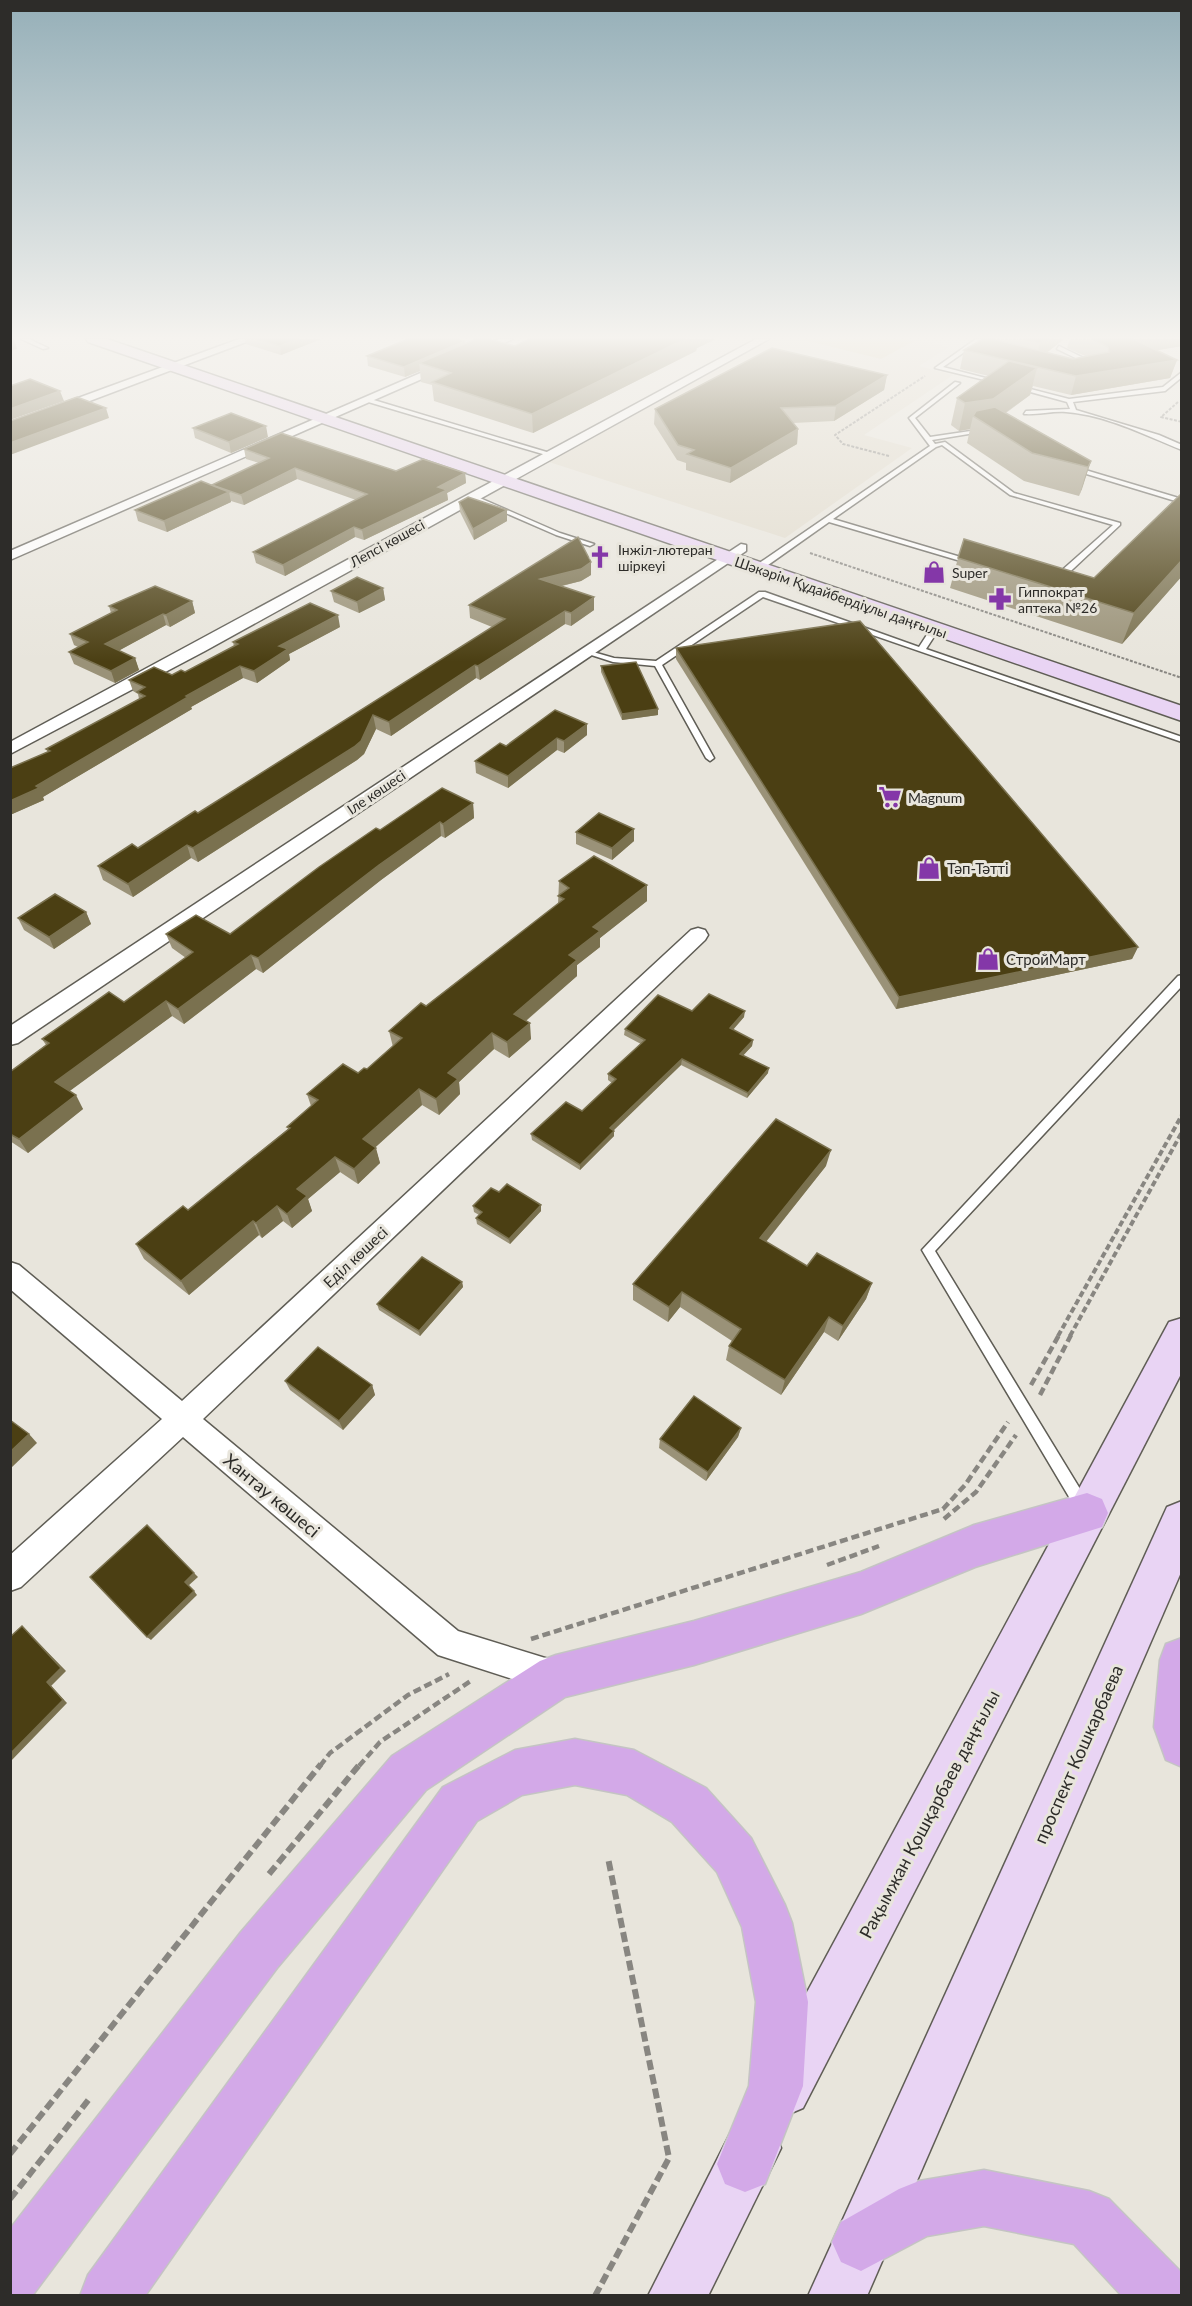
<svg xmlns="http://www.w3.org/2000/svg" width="1192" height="2306" font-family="Lato,sans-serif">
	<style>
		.built { fill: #e0dacb }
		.green { fill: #d2c499 }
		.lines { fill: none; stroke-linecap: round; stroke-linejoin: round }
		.service-casing { stroke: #5f5d55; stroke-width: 3 }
		.minor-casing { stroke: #5f5d55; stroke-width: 3 }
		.secondary-casing { stroke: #5f5d55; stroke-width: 3 }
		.primary-casing { stroke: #c4c4c3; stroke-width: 3 }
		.path-far3 { stroke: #888681; stroke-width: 2; stroke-dasharray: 3 1.5; stroke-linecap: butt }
		.path-far2 { stroke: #888681; stroke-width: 4; stroke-dasharray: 6 3; stroke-linecap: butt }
		.path-far1 { stroke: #888681; stroke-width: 4.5; stroke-dasharray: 8 4; stroke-linecap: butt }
		.path { stroke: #888681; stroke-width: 6; stroke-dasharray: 10 4.5; stroke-linecap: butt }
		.service { fill: #fff; fill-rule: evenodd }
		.minor { fill: #fff; fill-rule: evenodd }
		.secondary { fill: #e9d4f4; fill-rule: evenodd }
		.primary { fill: #d3a9e8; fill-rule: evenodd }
		.wall { fill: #9a9278 }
		.shaded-wall { fill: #7a714f }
		.building { fill: #4b3f13; stroke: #7a714f; stroke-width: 1.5 }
		.labels { text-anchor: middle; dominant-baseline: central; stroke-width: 6; stroke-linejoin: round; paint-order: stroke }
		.far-street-label { font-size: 14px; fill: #2d2c29; stroke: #e8e5dc }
		.far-poi-label { font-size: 14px; fill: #2d2c29; stroke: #e8e5dc; text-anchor: start }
		.poi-label { font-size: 15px; fill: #2d2c29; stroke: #e8e5dc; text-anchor: start }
		.street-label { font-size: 15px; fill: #2d2c29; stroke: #e8e5dc }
		.near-street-label { font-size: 18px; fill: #2d2c29; stroke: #e8e5dc }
	</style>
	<rect width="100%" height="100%" fill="#e8e5dc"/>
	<!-- built -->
	<path class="built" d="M773,339h141l35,8 -30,19 34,9 -89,60 48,13 -127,90 -239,-77z"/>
	<!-- green -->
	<path class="green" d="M800,339h107l7,2 -33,18z"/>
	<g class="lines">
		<!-- service casing -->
		<g class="service-casing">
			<g id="service">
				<path d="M21,339h8l19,9 -5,1z"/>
				<path d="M976,339h7l-40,28 58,15v2l-66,-16z"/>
				<path d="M1059,346l35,17 1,1 -5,1 -33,-16z"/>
				<path d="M1182,372v5l-17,14 -92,11 3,8 83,25 23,10v5c-37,-15 -76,-35 -116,-38 -14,-1 -28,3 -42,2l2,-3 44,-2 -3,-7 -55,-15 3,-2 54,14 94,-12z"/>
				<path d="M955,382l5,1 -45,35 15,19 54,-8 3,2 -55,9 3,4 10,-2 69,51 106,30v2l-62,58h-6v-4l61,-54 -103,-30 -68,-50 -6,2 -103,72 141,42v4l-145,-43 -68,48h-6v-4l175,-120 -21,-28z"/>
				<path d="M367,398l183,55 1,1 -5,1 -181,-54z"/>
				<path d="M1072,466l110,33v4l-112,-34 -1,-1z"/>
				<path d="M469,495h4l87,38 34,11 -4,2 -34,-11 -87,-38z"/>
				<path d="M759,592h6l154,55 13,-20h6l1,2 -13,20 256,88v5l-419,-145 -101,68 52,93 -4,3 -4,-3 -51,-92 -42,-4 -31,-10 4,-2 28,8 42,3z"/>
				<path d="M1182,975v11l-247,265 153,251 2,5 -2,5 -5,2 -5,-2 -156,-262 256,-274z"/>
			</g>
		</g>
		<!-- minor casing -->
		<g class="minor-casing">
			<g id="minor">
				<path d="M239,339h15l-244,92v-8z"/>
				<path d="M499,339h14l-503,221v-9z"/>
				<path d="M756,339h13l-564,312 -195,103v-12z"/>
				<path d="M741,544l5,1v6l-728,492 -8,2v-19z"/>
				<path d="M698,928l7,2 3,5 -3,5 -502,479 255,212 110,34 4,12 -4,12 -12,4 -118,-38 -255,-218 -162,150 -11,4v-36l152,-136 -152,-130v-27l9,3 163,136 509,-471z"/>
			</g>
		</g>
		<!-- secondary casing -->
		<g class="secondary-casing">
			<g id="secondary">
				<path d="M86,339h21l1075,367v15l-1094,-379z"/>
				<path d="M1182,1318v54l-379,736 -19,8 -19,-8 -8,-19 8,-19 404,-748z"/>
				<path d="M1182,1501v69l-315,726h-59l359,-789z"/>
				<path d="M753,2120l20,8 8,20 -73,148h-60l85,-168z"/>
			</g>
		</g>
		<!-- primary casing -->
		<g class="primary-casing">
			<g id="primary">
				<path d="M1087,1493l15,6 6,14 -6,14 -127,40 -114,47 -167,51 -129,32 -139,93 -149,178 -245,328h-22v-67l231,-297 151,-176 148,-95 16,-6 138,-34 167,-49 113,-47z"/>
				<path d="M1182,1638v129l-16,-7 -12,-33 6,-67 6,-16z"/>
				<path d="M575,1739l59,11 72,38 45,50 34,67 7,18 16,79 -5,84 -38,98 -20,8 -20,-8 -8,-20 32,-78 7,-84 -14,-75 -25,-55 -45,-50 -45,-27 -52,-10 -53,10 -45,26 -332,475h-65l8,-21 355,-488 72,-37z"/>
				<path d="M984,2170l105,21 20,8 73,74v23h-60l-48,-52 -90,-18 -57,10 -66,35 -20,-9 -9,-20 9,-20 58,-33 20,-8z"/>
			</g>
		</g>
		<!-- path-far3 -->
		<g class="path-far3">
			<path d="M1178,402l-17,15 21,5"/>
			<path d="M889,456l-46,-12 -8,-9 90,-59"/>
			<path d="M810,553l372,125"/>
		</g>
		<!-- path-far2 -->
		<g class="path-far2">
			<path d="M1058,1336l124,-221"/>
			<path d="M1070,1336l112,-204"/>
		</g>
		<!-- path-far1 -->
		<g class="path-far1">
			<path d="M1031,1385l28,-50"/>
			<path d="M1040,1395l31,-60"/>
			<path d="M944,1519l32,-27 40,-57"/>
			<path d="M827,1565l52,-19"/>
			<path d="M531,1639l412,-130 22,-24 43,-63"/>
			<path d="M320,1766l10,-13 78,-58 41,-21"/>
			<path d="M359,1766l21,-24 92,-62"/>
		</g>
		<!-- path -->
		<g class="path">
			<path d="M269,1874l91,-110"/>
			<path d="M10,2154l311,-390"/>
			<path d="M10,2199l80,-101"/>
			<path d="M595,2296l74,-138 -61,-300"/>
		</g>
		<!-- service -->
		<use href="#service" class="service"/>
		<!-- minor -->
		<use href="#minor" class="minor"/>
		<!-- secondary -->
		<use href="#secondary" class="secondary"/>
		<!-- primary -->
		<use href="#primary" class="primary"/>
	</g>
	<!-- wall -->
	<g class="wall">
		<path d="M245,339h76l-40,16 -35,-11z"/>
		<path d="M529,339h187l-19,9 -1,3 -163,82 -99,-32 -2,-16 -11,-3 -1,-11 -15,6 -37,-11 -1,-10 98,-12 50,2z"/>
		<path d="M983,339h81l-17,13 26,7 12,-3 -18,-8 3,-9h112v7l-26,4 21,10 -7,18 -99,17 -38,-9 -3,9 -24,18 85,48 -12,35 -55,-15 -57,-38 3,-14 -11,2 -8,-6 6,-27 32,-22 -29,-7 4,-19z"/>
		<path d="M887,375l-3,15 -50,31 -41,2 5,6 -1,15 -67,39 -44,-13v-7l-9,-3 -23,-36 1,-15z"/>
		<path d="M193,428l75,9 -37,16 -36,-15z"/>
		<path d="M244,449l152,22 69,2 1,10 -19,10 1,7 -84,40 -9,-3 -70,39 -29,-13 -3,-11 103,-52 -59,-21 -53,26 -13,-4v1l-64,30 -29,-11 -3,-11 77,-25 47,-22 -13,-4z"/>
		<path d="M1182,493v83l-60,68 -172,-56 8,-30 136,20z"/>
		<path d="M459,502l48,8v11l-33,19 -14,-28z"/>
		<path d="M591,575l-10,6 -19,5 32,24 -23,16 -6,-2 -85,56 -4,-2 -85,58 -15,-7 -12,25 -7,6 -159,102 -7,-4 -58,39 -30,-17 -5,-14 40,-18 60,-35 294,-186 -22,-9 -1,-13z"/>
		<path d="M383,588l2,12 -26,13 -25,-11 -3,-11z"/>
		<path d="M192,601l3,12 -25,14 -4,-2 -48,26 17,7 4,12 -24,13 -41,-19 -5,-12 9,-5 -4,-2 -4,-11 41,-21 -2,-7z"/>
		<path d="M340,627l-51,27 1,6 -33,23 -14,-5 -52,29 1,2 -149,88 1,3 -34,15 38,-63 -2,-3 93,-50 -1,-5 -5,-3 -4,-11 43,-5 13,-3 49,-25 -1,-5z"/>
		<path d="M676,648l462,299 -6,12 -236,50 -220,-350z"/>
		<path d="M601,666l57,49 -36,5 -21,-48z"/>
		<path d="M587,724v11l-23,18 -7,-3 -49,38 -32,-15 -1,-12 31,-15z"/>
		<path d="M473,803l1,15 -29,20 -4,-2 -60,44 -118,93 -7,-4 -72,55 -12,-8 -103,75 14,18 -55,44 -18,-12v-69l36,-27 -4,-6 82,-37 62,-44 -14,-10 -6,-14h64l150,-104z"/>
		<path d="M634,829v12l-22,19 -36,-16v-12z"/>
		<path d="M559,881l88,4v16l-47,37v9l-23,18v11l-51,45 5,18 -22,19 -15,-9 -35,33 1,12 -21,21 -17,-10 -47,42 5,16 -22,21 -18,-12 -32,27 4,12 -20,17 -9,-7 -21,17 -3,-3 -70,60 -45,-36 -8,-15 52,-34 100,-81 -1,-2 24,-21 -4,-12 60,-25 26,-22 -4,-16 37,-25 132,-102z"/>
		<path d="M86,912l5,12 -37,25 -30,-19 -6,-12z"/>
		<path d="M692,1011l52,6 -11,13 20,10 -1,6 -9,9 25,18 -21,25 -66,-33 -68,65 1,1v5l-34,34 -48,-30 -1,-6 51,-23 30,-28 -4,-3v-6l33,-30 -17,-9 1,-6z"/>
		<path d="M826,1166l-60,76 41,24 65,17 -6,16 -28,42 -14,-9 -43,63 -55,-35 3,-14 3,-5 -52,-34 -12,15 -35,-22v-16z"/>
		<path d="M499,1192l42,19 -31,33 -33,-20 -1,-6 3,-3 -5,-3 -1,-6z"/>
		<path d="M462,1282l1,5 -43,49 -41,-26 -2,-6z"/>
		<path d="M285,1381l87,4 3,10 -32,35 -53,-40z"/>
		<path d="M741,1428l-3,9 -32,44 -47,-33 1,-9z"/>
	</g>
	<!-- shaded-wall -->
	<g class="shaded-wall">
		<path d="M14,339l3,10 -7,2v-11z"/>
		<path d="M297,339h24l-40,16 -1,-9z"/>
		<path d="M685,339h31l-19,9 -1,3 -163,82 -1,-19z"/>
		<path d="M1046,339h18l-29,23 5,-19z"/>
		<path d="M1129,339h53v7l-58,10z"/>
		<path d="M465,341l1,10 -47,12 1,8 -15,6 -1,-10z"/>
		<path d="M1177,360l-7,18 -99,17 5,-19z"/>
		<path d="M1037,368l-7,27 -42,30 -15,-9 -3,13 -11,2 6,-28z"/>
		<path d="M887,375l-3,15 -50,31 2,-15z"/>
		<path d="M60,391l4,10 -54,19v-11z"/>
		<path d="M106,408l3,10 -99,37v-12z"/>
		<path d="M266,426l2,11 -37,16 -2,-11z"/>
		<path d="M798,429l-1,15 -67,39 1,-15z"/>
		<path d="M1091,461l-9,28 -3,7 9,-29z"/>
		<path d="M295,468l2,11 -53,26 -3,-10z"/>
		<path d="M465,473l1,10 -19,10 1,7 -84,40 -2,-10 76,-43z"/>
		<path d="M229,492l2,10 -64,30 -3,-11z"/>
		<path d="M507,510v11l-33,19 -1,-11z"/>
		<path d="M354,527l1,10 -70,39 -2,-11z"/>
		<path d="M1182,560v16l-60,68 12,-31z"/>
		<path d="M591,562v13l-10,6 -41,10v-12z"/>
		<path d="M383,588l2,12 -26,13 -2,-11z"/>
		<path d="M594,597v13l-23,16v-13z"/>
		<path d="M192,601l3,12 -25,14 -4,-12z"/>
		<path d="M565,611v13l-85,56 -2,-14z"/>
		<path d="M163,614l3,11 -57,31 -4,-12z"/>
		<path d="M338,615l2,12 -51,27 1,6 -33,23 -3,-12 25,-25z"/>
		<path d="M135,658l4,12 -24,13 -4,-12z"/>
		<path d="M475,665l1,13 -85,58 -2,-14z"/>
		<path d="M240,666l3,12 -52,29 1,2 -149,88 1,3 -34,15v-14l176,-105z"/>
		<path d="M658,709v6l-36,5v-6z"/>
		<path d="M373,715l3,14 -12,25 -7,6 -159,102 -5,-14z"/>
		<path d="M587,724v11l-23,18v-12z"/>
		<path d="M557,738v12l-49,38v-12z"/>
		<path d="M473,803l1,15 -29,20 -2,-14z"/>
		<path d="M440,822l1,14 -60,44 -118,93 -5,-15 121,-93z"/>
		<path d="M634,829v12l-22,19v-12z"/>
		<path d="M187,845l4,13 -58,39 -5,-13z"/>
		<path d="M647,885v16l-47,37v9l-23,18v11l-62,54 -1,-16 79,-87z"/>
		<path d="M86,912l5,12 -37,25 -5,-12z"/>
		<path d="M1138,947l-6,12 -236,50 3,-12z"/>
		<path d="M251,955l5,14 -72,55 -6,-15z"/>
		<path d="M166,1001l6,15 -109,80 -8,-14z"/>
		<path d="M745,1011l-1,6 -15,17 1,-6z"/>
		<path d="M530,1023l1,16 -22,19 -2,-16z"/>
		<path d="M492,1033l2,16 -35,33 1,12 -21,21 -3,-16 12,-26z"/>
		<path d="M753,1040l-1,6 -12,13v-5z"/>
		<path d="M682,1059l-1,6 -71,69v-6z"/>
		<path d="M769,1068l-1,5 -21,25 1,-5z"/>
		<path d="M419,1089l3,16 -55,50 -4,-16z"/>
		<path d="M76,1095l7,14 -55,44 -9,-14z"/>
		<path d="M614,1131v5l-34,34v-5z"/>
		<path d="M376,1148l4,15 -22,21 -4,-15z"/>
		<path d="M831,1150l-5,16 -70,88 4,-16z"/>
		<path d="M335,1157l5,15 -32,27 4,12 -20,17 -5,-14 10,-25z"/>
		<path d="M541,1205v6l-31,33 -1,-5z"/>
		<path d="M277,1206l6,15 -21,17 -6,-15z"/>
		<path d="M253,1221l6,14 -70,60 -8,-14z"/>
		<path d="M462,1282l1,5 -43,49 -1,-5z"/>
		<path d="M872,1283l-6,16 -28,42 5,-15z"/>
		<path d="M682,1292l-2,15 -12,15 1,-15z"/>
		<path d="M829,1317l-5,15 -43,63 4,-15z"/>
		<path d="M372,1385l3,10 -32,35 -4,-9z"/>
		<path d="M741,1428l-3,9 -32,44 2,-9z"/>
		<path d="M29,1434l8,9 -27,26v-17z"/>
		<path d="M194,1573l4,4 -10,9 -3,-4z"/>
		<path d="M194,1591l3,4 -46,45 -4,-3z"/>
		<path d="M22,1626l4,4 40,41 -15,15 16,17 -57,59v-8l37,-72z"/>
	</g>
	<!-- building -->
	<g class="building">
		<path d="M256,339h41l-17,7z"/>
		<path d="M408,339h48l9,2 -61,26 -37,-11z"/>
		<path d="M476,339h12l27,7 14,-7h156l-153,75 -100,-32 19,-9 -32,-10z"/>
		<path d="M983,339h9l81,20 36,-7 -1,-5 -16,-8h41l44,21 -101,16 -112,-26z"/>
		<path d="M1023,339h23l-6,4z"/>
		<path d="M772,348l115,27 -51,31 -55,2 17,21 -67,39 -44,-14 7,-4 -16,-5 -23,-36z"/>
		<path d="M1009,361l28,7 -44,31 -28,4 -8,-5z"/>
		<path d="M30,379l30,12 -50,18v-23z"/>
		<path d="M77,397l29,11 -96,35v-22z"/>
		<path d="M995,407l96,54 -3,6 -56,-14 -59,-37 3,-5z"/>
		<path d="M231,413l35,13 -37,16 -36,-14z"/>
		<path d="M281,433l115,38 27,-12 42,14 -27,14 9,3 -85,40 -8,-3 -71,38 -30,-13 114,-58 -72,-26 -54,27 -29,-10 57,-27 -25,-9z"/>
		<path d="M201,481l28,11 -65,29 -29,-11z"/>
		<path d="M1182,493v67l-48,53 -176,-55 6,-19 130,39z"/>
		<path d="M468,497l39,13 -34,19 -14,-27z"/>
		<path d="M578,537l13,25 -10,7 -41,10 54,18 -23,16 -6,-2 -87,55 -3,-1 -86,57 -16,-7 -12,26 -7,6 -161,101 -6,-3 -59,39 -30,-18 34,-22 6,4 57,-37 3,2 307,-194 -36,-14z"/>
		<path d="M357,577l26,11 -26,14 -26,-11z"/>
		<path d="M155,586l37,15 -26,14 -3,-1 -58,30 30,14 -24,13 -42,-19 19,-10 -18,-8 47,-24 -8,-4z"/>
		<path d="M310,603l28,12 -59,31 9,3 -34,22 -14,-5 -54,30 2,1 -152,89 3,2 -29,13v-33l40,-17 -4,-2 99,-53 -8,-4 8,-5 -16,-7 25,-13 18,8 9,-5 4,2 53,-28 -5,-2z"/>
		<path d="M860,621l278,326 -239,50 -223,-349z"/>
		<path d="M636,662l22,47 -36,5 -21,-48z"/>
		<path d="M555,710l32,14 -23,17 -7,-3 -49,38 -33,-15 25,-18 6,3z"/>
		<path d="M442,788l31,15 -30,21 -3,-2 -61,43 -121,93 -7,-3 -73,54 -12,-8 -111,81 21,13 -57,44 -9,-5v-62l39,-29 -7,-4 67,-47 15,10 69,-50 -27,-18 30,-19 34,19 89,-67 57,-39 4,2z"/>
		<path d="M599,813l35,16 -22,19 -36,-16z"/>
		<path d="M594,856l53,29 -54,42 7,4 -31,24 8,5 -63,54 16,9 -23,19 -15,-9 -44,40 10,6 -22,20 -17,-10 -56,50 13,9 -22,21 -19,-12 -38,32 10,7 -20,18 -10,-8 -21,17 -3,-2 -72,60 -45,-37 47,-38 5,4 102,-82 -3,-1 31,-27 -11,-6 36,-30 15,9 6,-5 3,1 35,-31 -13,-7 32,-28 5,3 138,-107 -6,-3 11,-8 -10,-7z"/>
		<path d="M55,894l31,18 -37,25 -31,-19z"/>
		<path d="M709,994l36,17 -15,17 23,12 -13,14 29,14 -21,25 -66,-34 -72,69 4,3 -34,34 -49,-31 35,-32 16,9 34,-32 -8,-5 37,-34 -20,-11 33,-34 34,16z"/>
		<path d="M776,1119l55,31 -71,88 47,28 10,-13 55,30 -29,43 -14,-9 -44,63 -56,-34 12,-17 -59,-37 -13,15 -36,-23z"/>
		<path d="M507,1184l34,21 -32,34 -33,-21 6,-6 -9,-6 18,-18 8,4z"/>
		<path d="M422,1257l40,25 -43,49 -42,-27z"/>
		<path d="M318,1347l54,38 -33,36 -54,-40z"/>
		<path d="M694,1396l47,32 -33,44 -48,-33z"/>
		<path d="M10,1420l19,14 -19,18z"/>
		<path d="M147,1525l47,48 -9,9 9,9 -47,46 -57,-60z"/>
		<path d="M22,1626l39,42 -14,14 16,18 -53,54v-117z"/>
	</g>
	<!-- sky -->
	<linearGradient id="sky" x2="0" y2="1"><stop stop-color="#95afb8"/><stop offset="0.51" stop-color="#f5f3ef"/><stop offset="1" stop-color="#f5f3ef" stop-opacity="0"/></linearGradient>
	<rect width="1192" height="662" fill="url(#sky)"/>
	<!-- icons -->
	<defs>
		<g id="church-bare" transform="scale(1.8)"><path d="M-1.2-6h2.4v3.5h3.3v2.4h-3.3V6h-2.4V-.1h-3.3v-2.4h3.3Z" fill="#8437a8" stroke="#e8e5dc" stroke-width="2.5" paint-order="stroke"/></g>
		<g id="shop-bare" transform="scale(1.8)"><path d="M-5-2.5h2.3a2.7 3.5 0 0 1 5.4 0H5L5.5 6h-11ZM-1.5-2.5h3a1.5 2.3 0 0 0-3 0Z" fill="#8437a8" stroke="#e8e5dc" stroke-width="2.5" paint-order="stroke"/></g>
		<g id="pharmacy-bare" transform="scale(1.8)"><path d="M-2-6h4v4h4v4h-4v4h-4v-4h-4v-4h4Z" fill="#8437a8" stroke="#e8e5dc" stroke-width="2.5" paint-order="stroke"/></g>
		<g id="supermarket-bare" transform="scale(1.8)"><path d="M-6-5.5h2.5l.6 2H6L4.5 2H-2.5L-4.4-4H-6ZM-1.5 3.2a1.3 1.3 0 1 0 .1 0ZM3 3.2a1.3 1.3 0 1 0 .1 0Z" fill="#8437a8" stroke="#e8e5dc" stroke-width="2.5" paint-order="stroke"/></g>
	</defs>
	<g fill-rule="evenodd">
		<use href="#church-bare" x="600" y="557"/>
		<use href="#shop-bare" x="934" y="572"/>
		<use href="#pharmacy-bare" x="1000" y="599"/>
		<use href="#supermarket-bare" x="890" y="797"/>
		<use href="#shop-bare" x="929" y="868"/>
		<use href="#shop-bare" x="988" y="959"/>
	</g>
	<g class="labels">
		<!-- far-street labels -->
		<g class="far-street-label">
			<text transform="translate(387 543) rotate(-29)">Лепсі көшесі</text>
			<text transform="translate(841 597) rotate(19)">Шәкәрім Құдайбердіұлы даңғылы</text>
			<text transform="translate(376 792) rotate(-34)">Іле көшесі</text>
		</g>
		<!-- far-poi labels -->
		<g class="far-poi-label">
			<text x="618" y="549">Інжіл-лютеран<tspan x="618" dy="16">шіркеуі</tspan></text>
			<text x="952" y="572">Super</text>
			<text x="1018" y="591">Гиппократ<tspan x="1018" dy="16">аптека №26</tspan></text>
			<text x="908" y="797">Magnum</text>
		</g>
		<!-- poi labels -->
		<g class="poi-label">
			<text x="947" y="868">Тәп-Тәтті</text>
			<text x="1006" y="959">СтройМарт</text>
		</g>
		<!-- street labels -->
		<g class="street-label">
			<text transform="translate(355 1257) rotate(-43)">Еділ көшесі</text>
		</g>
		<!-- near-street labels -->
		<g class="near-street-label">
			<text transform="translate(272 1495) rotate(40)">Хантау көшесі</text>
			<text transform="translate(1078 1754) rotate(-66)">проспект Кошкарбаева</text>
			<text transform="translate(929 1814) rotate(-62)">Рақымжан Қошқарбаев даңғылы</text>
		</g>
	</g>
	<!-- border -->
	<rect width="1192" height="2306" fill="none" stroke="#2d2c29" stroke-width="24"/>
</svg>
